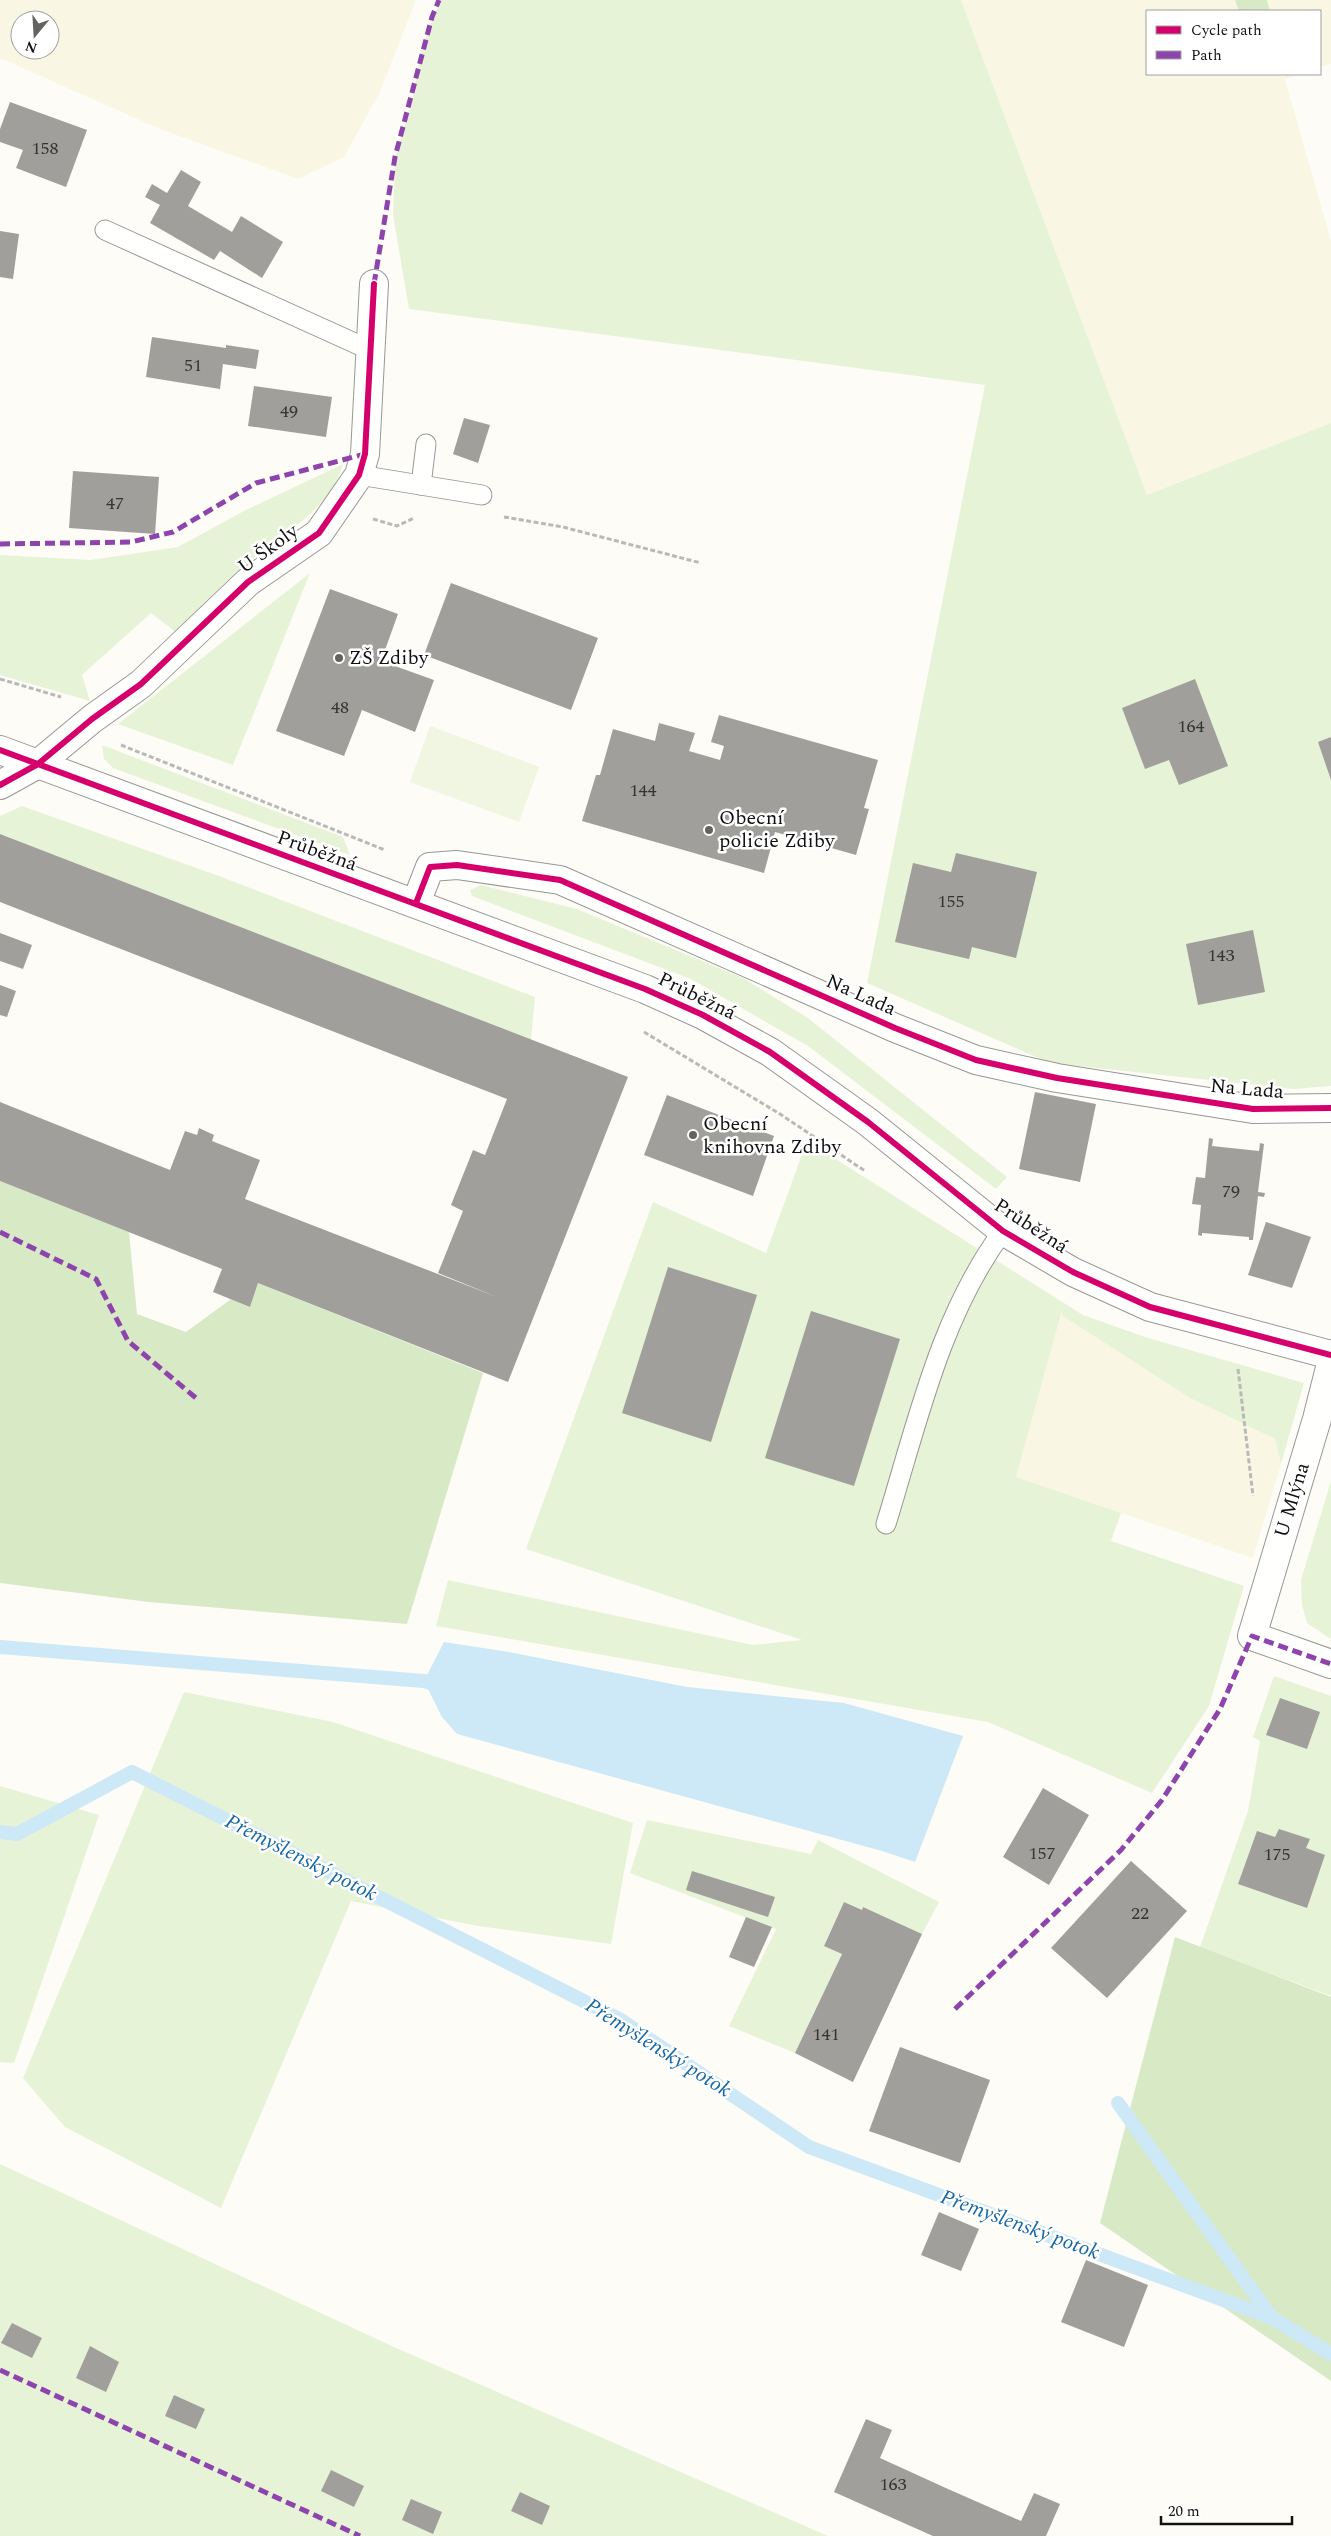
<svg xmlns="http://www.w3.org/2000/svg" width="1331" height="2536" font-family="Spectral,serif">
	<style>
		.farmland { fill: #f9f7e4; fill-rule: evenodd }
		.green { fill: #e7f3d7 }
		.forest { fill: #d8eac5 }
		.pitch { fill: #f0f6e1 }
		.water { fill: #cde8f7 }
		.lines { fill: none; stroke-linecap: round; stroke-linejoin: round }
		.stream { stroke: #cde8f7; stroke-width: 14 }
		.building { fill: #a19f9c }
		.service-casing { stroke: #979795; stroke-width: 21 }
		.minor-casing { stroke: #979795; stroke-width: 30 }
		.tertiary-casing { stroke: #979795; stroke-width: 30 }
		.path { stroke: #b9b9b8; stroke-width: 3; stroke-dasharray: 5 2.5; stroke-linecap: butt }
		.service { stroke: #fffffe; stroke-width: 19 }
		.minor { stroke: #fffffe; stroke-width: 28 }
		.tertiary { stroke: #fffffe; stroke-width: 28 }
		.quiet { stroke: #8e44ad; stroke-width: 5; stroke-dasharray: 10 5; stroke-linecap: butt }
		.cycleway-casing { stroke: #fff; stroke-width: 9 }
		.cycleway { stroke: #d6006c; stroke-width: 6 }
		.poi-dot { fill: #646362; stroke: #fff; stroke-width: 2 }
		.labels { text-anchor: middle; dominant-baseline: central; stroke-width: 5; stroke-linejoin: round; paint-order: stroke }
		.number-label { font-size: 18px; fill: #353434 }
		.street-label { font-size: 20px; fill: #111; stroke: #fff }
		.poi-label { font-size: 20px; fill: #111; stroke: #fff; text-anchor: start }
		.water-label { font-size: 21px; font-style: italic; fill: #1768a6; stroke: #fff }
	</style>
	<rect width="100%" height="100%" fill="#fdfcf7"/>
	<!-- farmland -->
	<g class="farmland">
		<path d="M0,0h416l-37,94 -35,63 -46,22 -138,-50 -160,-71zM20,20h30v30h-30z"/>
		<path d="M961,0h274l4,11h-92v63h132l5,4v-4h16l-15,5 46,162v182l-184,72z"/>
		<path d="M1267,0h64v64l-11,3v-56h-50z"/>
		<path d="M1062,1309l2,7 126,82 85,41 6,25 -28,94 -238,-81z"/>
	</g>
	<!-- green -->
	<g class="green">
		<path d="M441,0h520l186,495 184,-72v663l-38,3 -243,-26 -183,-80 118,-598 -576,-76 -16,-94 2,-58 18,-58 9,-53z"/>
		<path d="M343,464c-13,47 -61,69 -96,99 -25,21 -47,47 -70,70l-26,-20 -69,62 8,26 -90,-26v-120l91,5 87,-13 64,-35z"/>
		<path d="M310,573l-77,192 -115,-41z"/>
		<path d="M102,745l241,92 7,18 -237,-87 -9,-9z"/>
		<path d="M22,806l197,70 316,121 -4,43 -531,-206v-18z"/>
		<path d="M481,885l96,24 166,69 65,40 199,159 -11,12 -188,-143 -117,-67 -219,-83 -2,-6z"/>
		<path d="M807,1141l276,174 62,22 159,46 -23,81 -6,-25 -85,-41 -127,-82 -1,-6 -46,167 105,36 -10,28 133,45 -35,120 -57,87 -164,-71 -552,-96 12,-46 305,65 49,-5 -276,-91 127,-347 113,51z"/>
		<path d="M1331,1481v158l-24,-16 -5,-18 -1,-25z"/>
		<path d="M1274,1676l57,20v300l-131,-49 48,-136 12,-70 -7,-4z"/>
		<path d="M184,1692l149,30 300,101 -22,121 -133,-18 -127,-25 -130,307 -156,-81 -42,-49z"/>
		<path d="M0,1786l99,29 -85,248 -14,-1z"/>
		<path d="M647,1820l164,34 7,-14 121,62 -17,32 -59,-27 -1,3 -18,-8 -20,43 18,9 -47,99 -66,-27 47,-97 -146,-56z"/>
		<path d="M0,2164l394,183 434,189h-828z"/>
	</g>
	<!-- forest -->
	<g class="forest">
		<path d="M1235,0h32l3,11h-31z"/>
		<path d="M0,1181l129,51 8,82 49,18 45,-33 19,8 8,-24 225,90 -76,251 -258,-22 -149,-19z"/>
		<path d="M1175,1937l156,60v384l-231,-158z"/>
	</g>
	<!-- pitch -->
	<path class="pitch" d="M430,726l109,41 -20,55 -109,-40z"/>
	<!-- water -->
	<path class="water" d="M444,1642l65,10 178,35 157,16 119,33 -48,126 -33,-11 -425,-117 -15,-17 -18,-36z"/>
	<g class="lines">
		<!-- stream -->
		<g class="stream">
			<path d="M0,1647l424,34 18,6"/>
			<path d="M0,1832l17,2 115,-62 489,248 188,127 463,171 59,36"/>
			<path d="M1118,2103l154,215"/>
		</g>
	</g>
	<!-- building -->
	<g class="building">
		<path d="M10,102l77,28 -21,57 -50,-19 7,-18 -23,-8v-13z"/>
		<path d="M181,170l20,12 -13,24 44,26 9,-16 42,26 -21,36 -42,-27 -6,9 -64,-37 10,-18 -15,-8 7,-13 15,9z"/>
		<path d="M0,231l19,3 -6,45 -13,-2z"/>
		<path d="M152,337l74,11v-3l33,5 -3,19 -33,-5 -3,25 -74,-12z"/>
		<path d="M254,386l78,11 -6,40 -78,-11z"/>
		<path d="M464,418l26,7 -12,38 -25,-9z"/>
		<path d="M73,471l86,6 -4,57 -86,-6z"/>
		<path d="M451,583l147,55 -27,72 -147,-55z"/>
		<path d="M330,589l68,25 -17,47 53,19 -19,52 -53,-22 -18,46 -68,-25z"/>
		<path d="M1195,679l33,87 -49,19 -10,-25 -24,9 -23,-61z"/>
		<path d="M719,715l159,45 -14,48 5,1 -13,46 -81,-23 -11,41 -182,-52 14,-46h4l13,-46 42,12 4,-18 36,10 -6,18 31,9 4,-14 -13,-4z"/>
		<path d="M1331,737v43l-13,-38z"/>
		<path d="M0,834l628,243 -120,305 -250,-99 -8,24 -37,-15 9,-23 -222,-88v-79l170,68 15,-39 12,4 2,-7 15,7 -2,6 48,19 -15,39 252,98 -59,-24 25,-62 -12,-6 22,-55 12,5 22,-56 -507,-197z"/>
		<path d="M956,853l81,19 -21,86 -44,-11 -3,12 -74,-17 18,-79 38,9z"/>
		<path d="M1253,930l12,62 -67,13 -12,-61z"/>
		<path d="M0,933l32,12 -9,24 -23,-8z"/>
		<path d="M0,985l16,6 -9,26 -7,-2z"/>
		<path d="M1035,1092l61,12 -16,78 -61,-13z"/>
		<path d="M667,1095l107,41 -21,60 -109,-41z"/>
		<path d="M1209,1138l4,1 -1,7 47,5 1,-8 4,1 -6,48 7,1 -1,4 -6,-1 -5,44h-4v-3l-47,-4v3l-4,-1 3,-30 -9,-1 4,-27 9,1z"/>
		<path d="M1266,1222l45,15 -19,51 -44,-13z"/>
		<path d="M668,1267l89,28 -46,147 -89,-29z"/>
		<path d="M811,1311l89,28 -46,147 -89,-28z"/>
		<path d="M1280,1698l40,14 -13,37 -41,-14z"/>
		<path d="M1043,1788l46,27 -40,70 -46,-28z"/>
		<path d="M1279,1829l31,10 -4,9 19,7 -18,53 -69,-24 19,-53 18,6z"/>
		<path d="M1131,1861l56,50 -80,87 -56,-50z"/>
		<path d="M692,1871l83,26 -7,20 -82,-27z"/>
		<path d="M844,1902l18,8 1,-3 59,27 -69,148 -58,-29 47,-99 -18,-8z"/>
		<path d="M746,1917l26,10 -18,40 -25,-10z"/>
		<path d="M900,2047l90,33 -30,83 -91,-32z"/>
		<path d="M939,2212l40,17 -18,42 -40,-16z"/>
		<path d="M1086,2260l62,25 -24,62 -63,-25z"/>
		<path d="M12,2323l30,15 -10,20 -31,-15z"/>
		<path d="M90,2346l29,16 -13,30 -30,-14z"/>
		<path d="M174,2395l31,14 -9,20 -31,-13z"/>
		<path d="M866,2419l26,11 -12,28 68,31 73,32 13,-28 26,11 -14,32h-113l-99,-44z"/>
		<path d="M331,2470l33,16 -10,21 -33,-16z"/>
		<path d="M520,2492l30,14 -8,19 -31,-14z"/>
		<path d="M411,2499l31,13 -9,22 -31,-14z"/>
	</g>
	<g class="lines">
		<!-- service casing -->
		<g class="service-casing">
			<g id="service">
				<path d="M105,230l265,120"/>
				<path d="M359,475l123,20"/>
				<path d="M421,485l5,-41"/>
				<path d="M886,1524c31,-100 54,-208 117,-293"/>
			</g>
		</g>
		<!-- minor casing -->
		<g class="minor-casing">
			<g id="minor">
				<path d="M0,785l38,-21 54,-45 49,-35 107,-102 71,-49 40,-58 6,-21 9,-170"/>
				<path d="M416,903l14,-36 27,-2 103,15 335,148 81,32 81,18 196,31 78,-1"/>
				<path d="M1331,1364l-14,55 -65,217 79,28"/>
			</g>
		</g>
		<!-- tertiary casing -->
		<g class="tertiary-casing">
			<path id="tertiary" d="M0,750l645,239 58,26 67,37 98,70 135,109 70,41 77,35 181,48"/>
		</g>
		<!-- path -->
		<g class="path">
			<path d="M504,517l59,10 138,36"/>
			<path d="M373,519l24,7 17,-8"/>
			<path d="M0,679l61,18"/>
			<path d="M121,745l264,105"/>
			<path d="M644,1032l136,82 85,57"/>
			<path d="M1238,1369l15,127"/>
		</g>
		<!-- service -->
		<use href="#service" class="service"/>
		<!-- minor -->
		<use href="#minor" class="minor"/>
		<!-- tertiary -->
		<use href="#tertiary" class="tertiary"/>
		<!-- quiet -->
		<g class="quiet">
			<path d="M374,284l21,-127 37,-140 7,-17"/>
			<path d="M0,544l131,-2 42,-10 83,-49 109,-29"/>
			<path d="M0,1232l96,47 32,62 68,57"/>
			<path d="M955,2009l166,-159 41,-50 58,-91 32,-73 79,28"/>
			<path d="M0,2370l360,166"/>
		</g>
		<!-- cycleway casing -->
		<g class="cycleway-casing">
			<g id="cycleway">
				<path d="M0,750l645,239 58,26 67,37 98,70 135,109 70,41 77,35 181,48"/>
				<path d="M0,785l38,-21 54,-45 49,-35 107,-102 71,-49 40,-58 6,-21 9,-170"/>
				<path d="M416,903l14,-36 27,-2 103,15 335,148 81,32 81,18 196,31 78,-1"/>
			</g>
		</g>
		<!-- cycleway -->
		<use href="#cycleway" class="cycleway"/>
	</g>
	<!-- markers -->
	<g class="poi-dot">
		<circle cx="339" cy="658" r="5"/>
		<circle cx="709" cy="830" r="5"/>
		<circle cx="693" cy="1135" r="5"/>
	</g>
	<g class="labels">
		<!-- number labels -->
		<g class="number-label">
			<text x="45" y="148">158</text>
			<text x="193" y="365">51</text>
			<text x="289" y="411">49</text>
			<text x="115" y="503">47</text>
			<text x="340" y="707">48</text>
			<text x="1191" y="726">164</text>
			<text x="643" y="790">144</text>
			<text x="951" y="901">155</text>
			<text x="1221" y="955">143</text>
			<text x="1231" y="1191">79</text>
			<text x="1042" y="1853">157</text>
			<text x="1277" y="1854">175</text>
			<text x="1140" y="1913">22</text>
			<text x="826" y="2034">141</text>
			<text x="893" y="2484">163</text>
		</g>
		<!-- street labels -->
		<g class="street-label">
			<text transform="translate(268 549) rotate(-36)">U Školy</text>
			<text transform="translate(317 851) rotate(20)">Průběžná</text>
			<text transform="translate(861 995) rotate(24)">Na Lada</text>
			<text transform="translate(697 996) rotate(26)">Průběžná</text>
			<text transform="translate(1247 1089) rotate(5)">Na Lada</text>
			<text transform="translate(1031 1226) rotate(33)">Průběžná</text>
			<text transform="translate(1292 1500) rotate(-73)">U Mlýna</text>
		</g>
		<!-- poi labels -->
		<g class="poi-label">
			<text x="349" y="658">ZŠ Zdiby</text>
			<text x="719" y="818">Obecní<tspan x="719" dy="23">policie Zdiby</tspan></text>
			<text x="703" y="1124">Obecní<tspan x="703" dy="23">knihovna Zdiby</tspan></text>
		</g>
		<!-- water labels -->
		<g class="water-label">
			<text transform="translate(301 1858) rotate(27)">Přemyšlenský potok</text>
			<text transform="translate(658 2048) rotate(32)">Přemyšlenský potok</text>
			<text transform="translate(1020 2225) rotate(20)">Přemyšlenský potok</text>
		</g>
	</g>
	<!-- legend -->
	<rect x="1146" y="10" width="175" height="65" fill="#ffffff" stroke="#a0a0a0"/>
	<rect x="1156" y="26" width="25" height="8" fill="#d6006c" stroke="#a0a0a0"/>
	<text x="1191" y="35" font-size="15" fill="#111111">Cycle path</text>
	<rect x="1156" y="51" width="25" height="8" fill="#8e44ad" stroke="#a0a0a0"/>
	<text x="1191" y="60" font-size="15" fill="#111111">Path</text>
	<!-- north arrow -->
	<g transform="translate(35 35) rotate(198)"><circle r="24" fill="#ffffff" stroke="#a0a0a0"/>
	<path d="M0-4L9 19L0 12L-9 19Z" fill="#646362"/>
	<text y="-8" font-size="14" font-weight="bold" text-anchor="middle" fill="#111111">N</text>
	</g>
	<!-- scale -->
	<path d="M1161 2516v8h131v-8" fill="none" stroke="#111111" stroke-width="2.5"/>
	<text x="1168" y="2516" font-size="15" fill="#111111" stroke="#ffffff" stroke-width="4" paint-order="stroke">20 m</text>
</svg>
